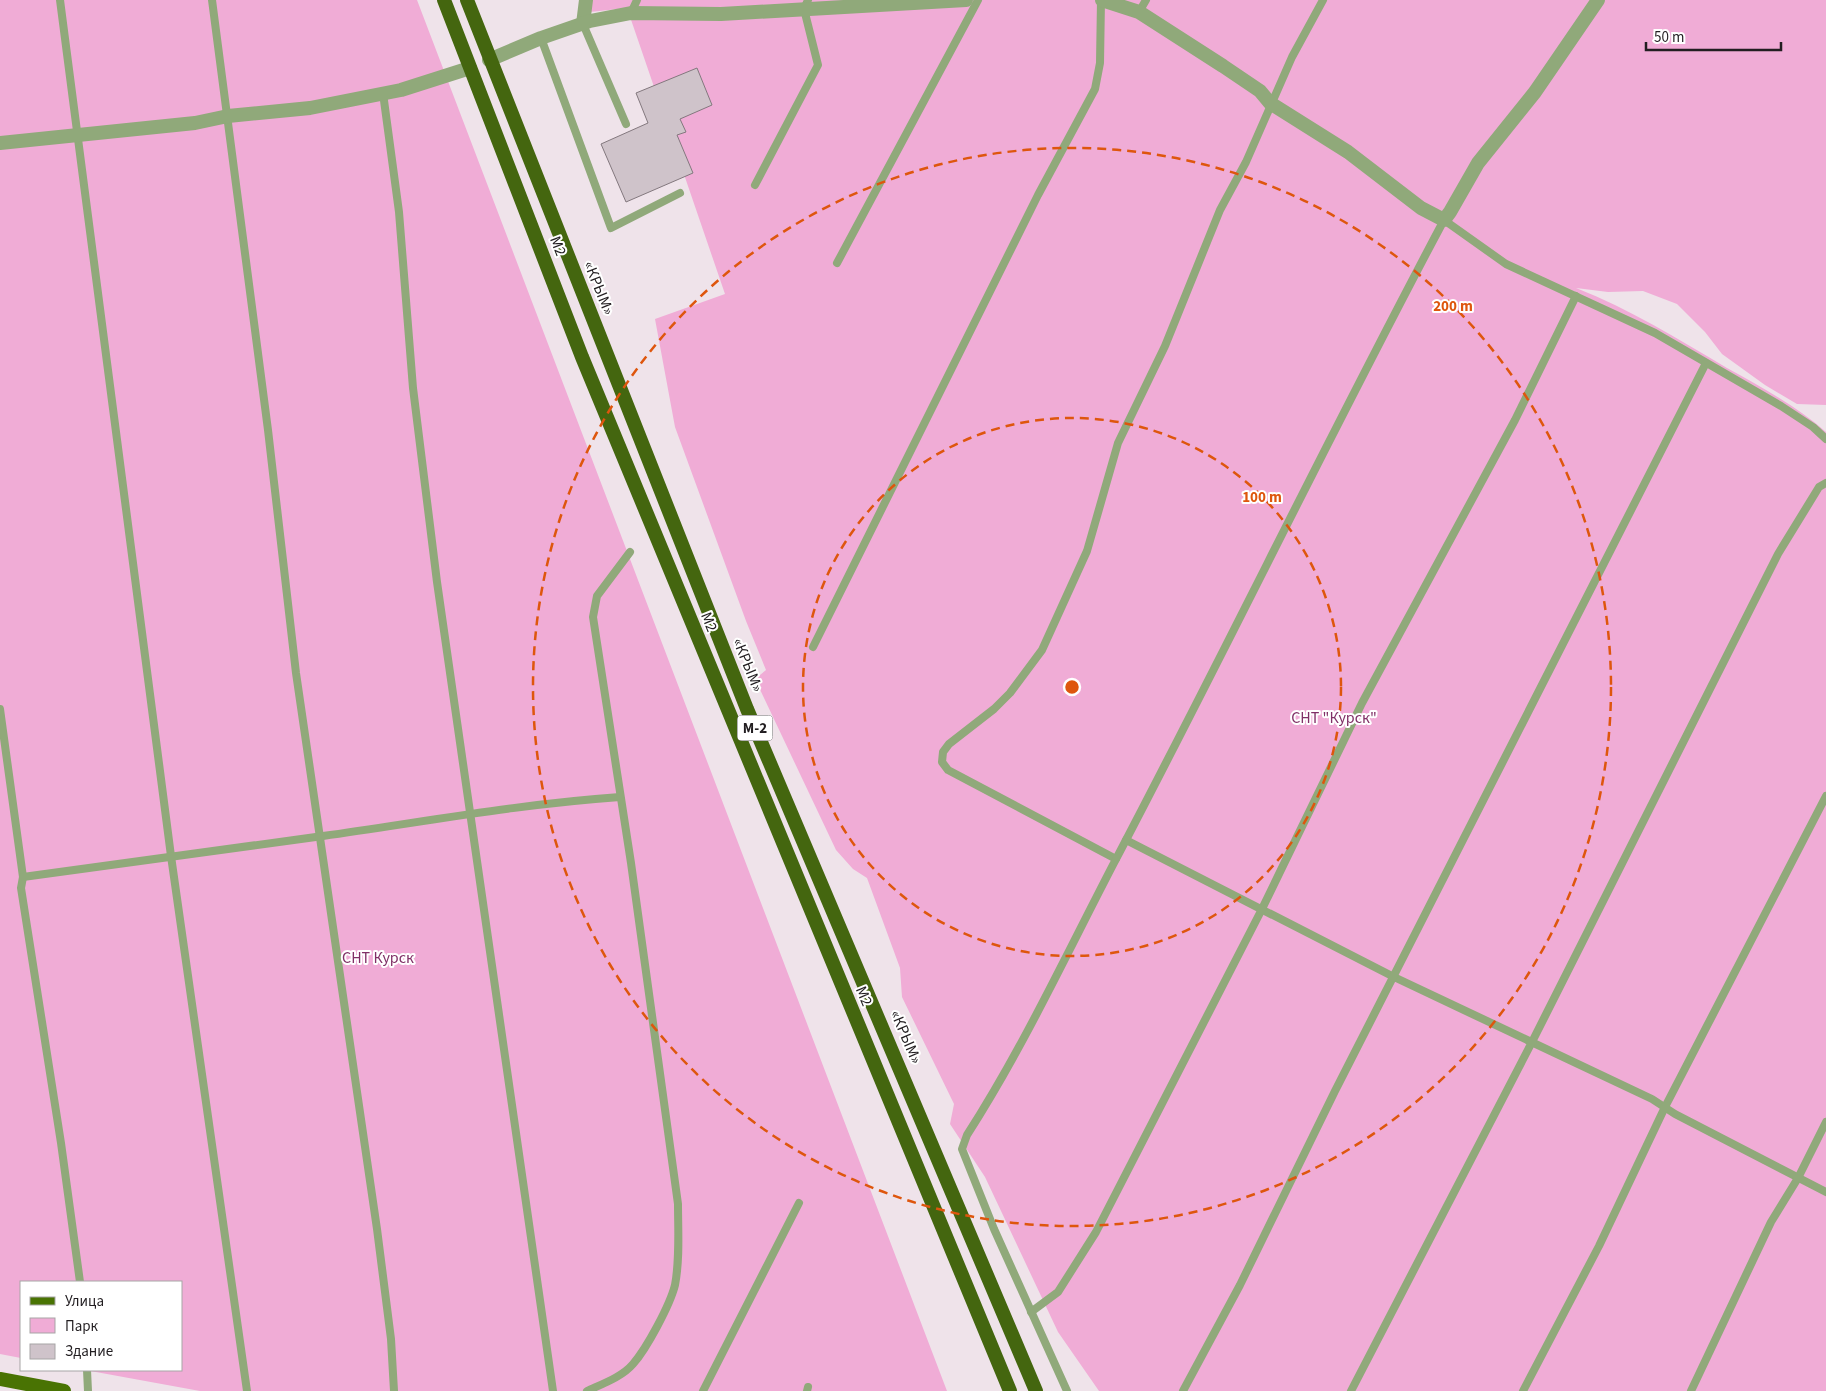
<svg xmlns="http://www.w3.org/2000/svg" width="1826" height="1391" font-family="'Source Sans 3',sans-serif">
	<style>
		.green { fill: #f0acd6 }
		.building { fill: #cfc3ca; stroke: #83787e }
		.lines { fill: none; stroke-linecap: round; stroke-linejoin: round }
		.service { stroke: #90a97a; stroke-width: 8 }
		.minor { stroke: #90a97a; stroke-width: 14 }
		.primary { stroke: #497303; stroke-width: 14 }
		.trunk { stroke: #44660f; stroke-width: 14 }
		.ring { fill: none; stroke: #de560d; stroke-width: 2.5; stroke-dasharray: 9 6 }
		.labels { text-anchor: middle; dominant-baseline: central; stroke-width: 4; stroke-linejoin: round; paint-order: stroke }
		.shield { fill: #fff; stroke: #646264; stroke-width: 1 }
		.shield-label { font-size: 15px; font-weight: bold; fill: #221e21 }
		.street-label { font-size: 16px; fill: #221e21; stroke: #fff }
		.park-label { font-size: 16px; fill: #803067; stroke: #fff }
		.centre { fill: #de560d; stroke: #fff; stroke-width: 2.5 }
		.ring-label { font-size: 15px; text-anchor: middle; font-weight: bold; fill: #de560d; stroke: #fff; stroke-width: 4; stroke-linejoin: round; paint-order: stroke }
	</style>
	<rect width="100%" height="100%" fill="#efe3ea"/>
	<!-- green -->
	<g class="green">
		<path d="M0,0h417l530,1391h-747l-115,-21h96v-88h-160v76l-21,-4z"/>
		<path d="M591,0h1235v405l-29,-1 -32,-19 -43,-31 -17,-22 -28,-28 -34,-13 -35,1 -32,-4c54,21 102,51 151,80 34,19 70,38 99,64v959h-727l-41,-59 -73,-155 -35,-53 4,-20 -52,-107 -2,-29 -33,-90 -14,-9 -17,-19 -81,-171 11,-9 -20,-49 -71,-194 -20,-108 70,-25 -98,-286 -37,4z"/>
	</g>
	<!-- building -->
	<path class="building" d="M697,68l15,37 -32,14 6,13 -9,3 16,38 -67,29 -25,-58 47,-21 -12,-30z"/>
	<g class="lines">
		<!-- service -->
		<g class="service">
			<path d="M60,0l111,856 76,535"/>
			<path d="M212,0l56,430 28,243 81,556 14,110 3,52"/>
			<path d="M1139,12l7,-12"/>
			<path d="M631,13l6,-13"/>
			<path d="M583,24l43,100"/>
			<path d="M541,38l70,190 69,-35"/>
			<path d="M383,93l16,119 14,176 24,194 116,809"/>
			<path d="M755,185l63,-120 -14,-56 4,-9"/>
			<path d="M837,263l141,-263"/>
			<path d="M813,647l225,-452 57,-106 5,-26 1,-63"/>
			<path d="M0,709l23,168 -2,11 40,255 19,139"/>
			<path d="M1126,840l268,137 258,122 23,15 151,78"/>
			<path d="M1116,859l-168,-89 -6,-8 1,-10 6,-8 45,-35 16,-16 32,-43 45,-99 31,-108 47,-97 55,-136 26,-48 46,-105 31,-57"/>
			<path d="M23,877c100,-14 200,-28 300,-41 100,-14 197,-32 297,-39"/>
			<path d="M1031,1312l27,-20 38,-60 166,-323 100,-206 153,-283 61,-124"/>
			<path d="M87,1370l1,21"/>
			<path d="M587,1391c15,-7 35,-14 46,-27 14,-16 37,-59 42,-79 5,-26 3,-55 3,-81l-47,-341 -38,-246 4,-21 33,-44"/>
			<path d="M703,1391l96,-188"/>
			<path d="M807,1391l1,-4"/>
			<path d="M1067,1391l-73,-162 -32,-80 5,-14c56,-87 100,-182 148,-274 112,-213 216,-429 329,-641l62,44 149,69 126,73 32,21 13,12"/>
			<path d="M1183,1391l57,-106 95,-194 371,-728"/>
			<path d="M1351,1391l181,-349 246,-488 41,-67 7,-4"/>
			<path d="M1523,1391l76,-145 66,-139 161,-311"/>
			<path d="M1691,1391l80,-169 27,-44 28,-56"/>
		</g>
		<!-- minor -->
		<g class="minor">
			<path d="M1102,0l37,12 84,54 37,25 10,12 78,49 73,56 23,12 6,-8 28,-49 57,-71 63,-92"/>
			<path d="M583,24l3,-24"/>
			<path d="M489,60l52,-22 49,-17 41,-8 90,1 245,-14"/>
			<path d="M0,143l195,-20 33,-7 82,-8 91,-18 69,-22"/>
		</g>
		<!-- primary -->
		<path class="primary" d="M0,1379l64,12"/>
		<!-- trunk -->
		<g class="trunk">
			<path d="M444,0l138,357 428,1034"/>
			<path d="M467,0l280,709 289,682"/>
		</g>
	</g>
	<!-- distance rings -->
	<g class="ring">
		<circle cx="1072" cy="687" r="269"/>
		<circle cx="1072" cy="687" r="539"/>
	</g>
	<g class="labels">
		<!-- shield labels -->
		<rect class="shield" x="737.5" y="715.5" width="35" height="25" rx="4"/>
		<g class="shield-label">
			<text x="755" y="728">М-2</text>
		</g>
		<!-- street labels -->
		<g class="street-label">
			<text transform="translate(558 246) rotate(69)">М2</text>
			<text transform="translate(599 288) rotate(68)">«КРЫМ»</text>
			<text transform="translate(709 622) rotate(68)">М2</text>
			<text transform="translate(748 665) rotate(68)">«КРЫМ»</text>
			<text transform="translate(864 996) rotate(67)">М2</text>
			<text transform="translate(906 1037) rotate(67)">«КРЫМ»</text>
		</g>
		<!-- park labels -->
		<g class="park-label">
			<text x="1334" y="718">СНТ "Курск"</text>
			<text x="378" y="958">СНТ Курск</text>
		</g>
	</g>
	<circle cx="1072" cy="687" r="8" class="centre"/>
	<g class="ring-label">
		<text x="1453" y="311">200 m</text>
		<text x="1262" y="502">100 m</text>
	</g>
	<!-- legend -->
	<rect x="20" y="1281" width="162" height="90" fill="#ffffff" stroke="#a7a5a6"/>
	<rect x="30" y="1297" width="25" height="8" fill="#497303" stroke="#a7a5a6"/>
	<text x="65" y="1306" font-size="15" fill="#221e21">Улица</text>
	<rect x="30" y="1318" width="25" height="15" fill="#f0acd6" stroke="#a7a5a6"/>
	<text x="65" y="1331" font-size="15" fill="#221e21">Парк</text>
	<rect x="30" y="1344" width="25" height="15" fill="#cfc3ca" stroke="#a7a5a6"/>
	<text x="65" y="1356" font-size="15" fill="#221e21">Здание</text>
	<!-- scale -->
	<path d="M1646 42v8h135v-8" fill="none" stroke="#221e21" stroke-width="2.5"/>
	<text x="1654" y="42" font-size="15" fill="#221e21" stroke="#ffffff" stroke-width="4" paint-order="stroke">50 m</text>
</svg>
